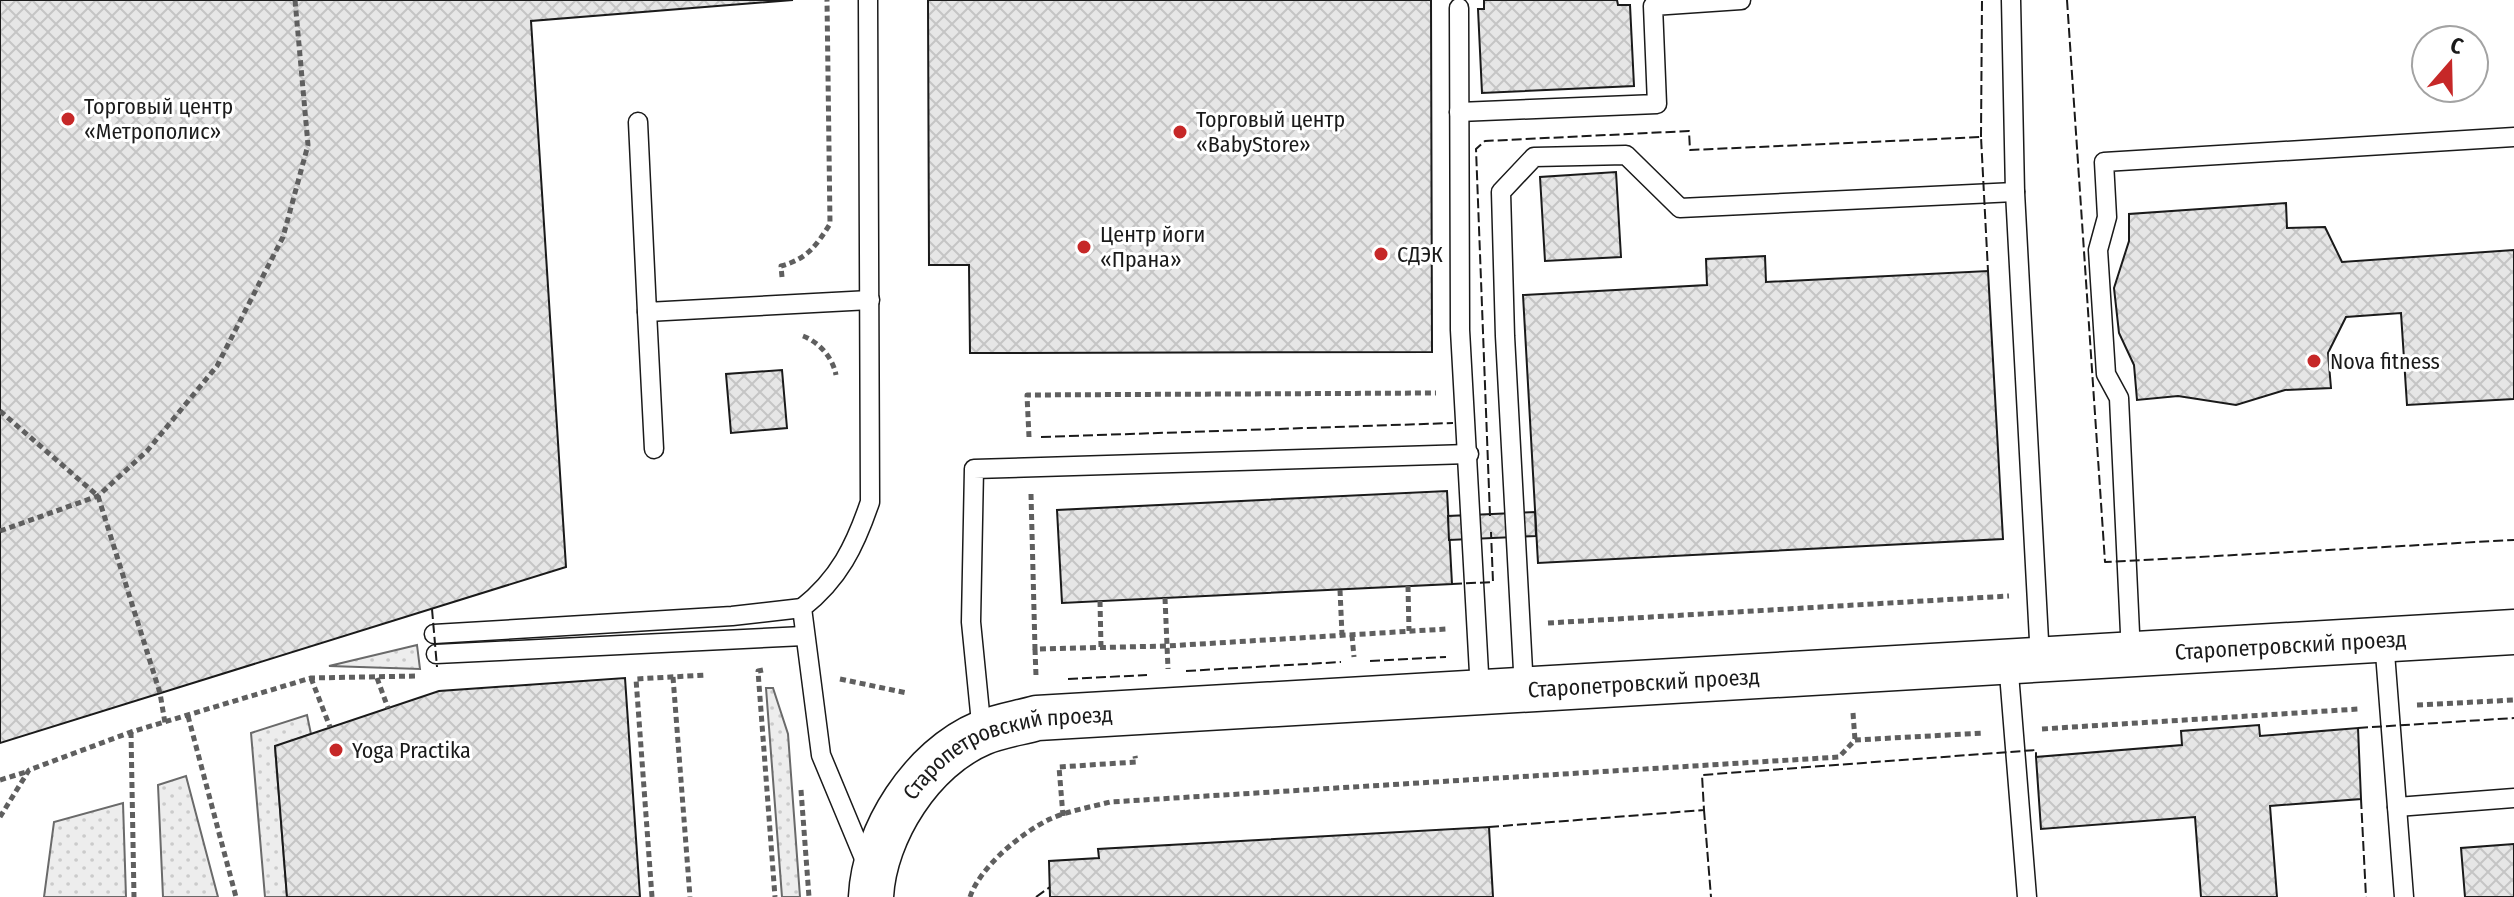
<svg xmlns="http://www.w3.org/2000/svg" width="2514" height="897" font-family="'Fira Sans Condensed',sans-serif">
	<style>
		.grass { fill: url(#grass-dots); stroke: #6a6a6a; stroke-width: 2 }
		.building { fill: url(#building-cross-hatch); stroke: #1a1a1a; stroke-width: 2 }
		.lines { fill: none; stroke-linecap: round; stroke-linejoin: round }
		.lane-casing { stroke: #1a1a1a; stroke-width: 21 }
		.secondary-casing { stroke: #1a1a1a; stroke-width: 47 }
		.path { stroke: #5f5f5f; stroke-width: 5; stroke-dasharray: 6 4; stroke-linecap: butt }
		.lane { stroke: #fff; stroke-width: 18 }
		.secondary { stroke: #fff; stroke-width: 44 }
		.fence { stroke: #1a1a1a; stroke-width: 2; stroke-dasharray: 10 4; stroke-linecap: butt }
		.poi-dot { fill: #c62828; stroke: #fff; stroke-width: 3 }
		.labels { text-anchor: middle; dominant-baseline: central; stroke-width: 6; stroke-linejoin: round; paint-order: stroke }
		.poi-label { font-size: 22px; fill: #1a1a1a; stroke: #fff; text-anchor: start }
		.street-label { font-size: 22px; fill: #1a1a1a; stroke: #fff }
	</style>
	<defs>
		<pattern id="grass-dots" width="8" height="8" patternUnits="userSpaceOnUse" patternTransform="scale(2)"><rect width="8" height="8" fill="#ededed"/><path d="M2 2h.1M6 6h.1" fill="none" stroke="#cbcbcb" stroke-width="1.8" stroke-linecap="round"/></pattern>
		<pattern id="building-cross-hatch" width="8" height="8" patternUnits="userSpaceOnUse" patternTransform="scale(2)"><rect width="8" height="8" fill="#e6e6e6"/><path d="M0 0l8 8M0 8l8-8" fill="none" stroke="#c5c5c5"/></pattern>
	</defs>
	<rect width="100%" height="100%" fill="#fff"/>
	<!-- grass -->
	<g class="grass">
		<path d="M417,645l3,24 -91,-3z"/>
		<path d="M766,688h7l15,46 12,163h-18z"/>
		<path d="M307,715l4,19 -36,13 12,150h-22l-14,-164z"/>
		<path d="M186,776l32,121h-55l-5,-112z"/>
		<path d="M123,803l3,94h-82l10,-75z"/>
	</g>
	<!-- building -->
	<g class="building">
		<path d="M0,0h793l-262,21 35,546 -566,176z"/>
		<path d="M928,0h503l1,352 -462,1 -1,-88h-40z"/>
		<path d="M1484,0h133l1,5h12l4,81 -152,7 -4,-84h6z"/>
		<path d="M1616,172l5,85 -76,4 -5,-84z"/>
		<path d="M2286,203l1,25 38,-1 17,35 172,-12v149l-107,6 -6,-92 -55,4 -18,36 3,35 -46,2 -49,15 -58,-9 -41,4 -3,-35 -15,-32 -5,-45 15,-47v-27z"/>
		<path d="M1765,256l1,26 222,-11 15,268 -465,24 -15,-268 184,-10 -1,-26z"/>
		<path d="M782,370l5,58 -56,5 -5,-59z"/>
		<path d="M1447,491l5,93 -390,19 -5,-93z"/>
		<path d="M1535,512l1,24 -87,4 -1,-24z"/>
		<path d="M625,678l15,219h-353l-12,-151 164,-55z"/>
		<path d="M2259,725l1,11 98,-8 3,71 -91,7 7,91h-76l-6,-80 -154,12 -5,-72 146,-12 -1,-14z"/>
		<path d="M1489,827l4,70h-443l-1,-36 50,-3 -1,-9z"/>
		<path d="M2514,844v53h-49l-4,-49z"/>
	</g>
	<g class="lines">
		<!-- lane casing -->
		<g class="lane-casing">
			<g id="lane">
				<path d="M2011,0l4,192 25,467"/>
				<path d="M1459,8l1,322 20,361"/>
				<path d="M1459,112l198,-8 -4,-98 88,-6"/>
				<path d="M638,122l9,190 223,-12"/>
				<path d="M647,312l7,137"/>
				<path d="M434,634l298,-18 70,-8"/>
				<path d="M2384,640l20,257"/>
				<path d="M436,654l368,-18"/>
				<path d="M2131,654l-12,-256 -13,-24 -8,-124 9,-33 -3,-55 410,-25"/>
				<path d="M2008,661l19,236"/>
				<path d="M1524,689l-19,-353 -4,-144 33,-35 92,-2 54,53 335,-16"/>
				<path d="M982,733l-11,-111 3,-153 495,-15"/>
				<path d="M2397,807l117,-9"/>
				<path d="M868,868l-47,-113 -19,-147c37,-29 53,-62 68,-106l-2,-502"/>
			</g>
		</g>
		<!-- secondary casing -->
		<g class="secondary-casing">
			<g id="secondary">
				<path id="s1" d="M871,897c3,-64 51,-139 111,-164 17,-7 37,-10 55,-15l1477,-86"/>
			</g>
		</g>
		<!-- path -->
		<g class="path">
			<path d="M782,277l-1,-11c26,-7 35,-20 49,-42l-3,-224"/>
			<path d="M803,336c16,6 30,22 33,39"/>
			<path d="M0,411l98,85 62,197 5,30"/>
			<path d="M1029,437l-2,-42 409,-2"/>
			<path d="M1031,494l4,155 132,-3 279,-17"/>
			<path d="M0,531l98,-35 49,-45 70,-85 66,-129 25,-92 -13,-145"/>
			<path d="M1408,586l1,45"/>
			<path d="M1340,590l2,45"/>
			<path d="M1165,598l3,71"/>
			<path d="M1100,601l1,46"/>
			<path d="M1548,623l461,-27"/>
			<path d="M1352,635l2,22"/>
			<path d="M1035,649l1,27"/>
			<path d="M763,670l-5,1 17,226"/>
			<path d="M673,677l17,220"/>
			<path d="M311,678l19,49"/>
			<path d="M377,678l11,30"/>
			<path d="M840,679l67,14"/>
			<path d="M2417,705l97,-5"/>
			<path d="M1853,713l2,27"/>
			<path d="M188,716l48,181"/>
			<path d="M2042,729l317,-20"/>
			<path d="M131,732l3,165"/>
			<path d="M0,780l29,-9"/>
			<path d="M801,790l8,107"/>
			<path d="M1063,816l-4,-49 77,-5 -1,-6"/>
			<path d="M0,817l29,-47 102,-38 180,-54 106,-2"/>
			<path d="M652,897l-16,-218 70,-4"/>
			<path d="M970,897c10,-30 51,-64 80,-78 18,-8 41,-12 60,-17l729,-45 16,-17 129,-7"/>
		</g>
		<!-- lane -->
		<use href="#lane" class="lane"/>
		<!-- secondary -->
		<use href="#secondary" class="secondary"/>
		<!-- fence -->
		<g class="fence">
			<path d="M2067,0l38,562 409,-22"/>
			<path d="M1981,137l1,-137"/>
			<path d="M1041,437l412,-14"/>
			<path d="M1490,516l-14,-367 9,-8 204,-10 1,19 291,-13 7,134"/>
			<path d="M1452,584l41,-2 -2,-50"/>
			<path d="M432,609l5,58"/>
			<path d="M1370,661l76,-4"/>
			<path d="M1186,671l155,-9"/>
			<path d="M1068,679l79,-4"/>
			<path d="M2358,728l156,-10"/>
			<path d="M2361,799l5,98"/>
			<path d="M1704,810l7,87"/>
			<path d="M1489,827l215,-17 -2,-35 334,-25v7"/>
			<path d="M1036,897l14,-10"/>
		</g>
	</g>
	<!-- markers -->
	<g class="poi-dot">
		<circle cx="68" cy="119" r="8"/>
		<circle cx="1180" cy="132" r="8"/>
		<circle cx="1084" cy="247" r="8"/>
		<circle cx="1381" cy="254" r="8"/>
		<circle cx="2314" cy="361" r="8"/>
		<circle cx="336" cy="750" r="8"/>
	</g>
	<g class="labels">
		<!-- poi labels -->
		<g class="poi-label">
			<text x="84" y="106">Торговый центр<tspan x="84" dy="25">«Метрополис»</tspan></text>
			<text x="1196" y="119">Торговый центр<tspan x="1196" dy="25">«BabyStore»</tspan></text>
			<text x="1100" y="234">Центр йоги<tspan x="1100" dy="25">«Прана»</tspan></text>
			<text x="1397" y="254">СДЭК</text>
			<text x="2330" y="361">Nova fitness</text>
			<text x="352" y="750">Yoga Practika</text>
		</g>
		<!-- street labels -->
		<g class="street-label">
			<text stroke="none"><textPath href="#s1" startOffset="1520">Старопетровский проезд</textPath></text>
			<text stroke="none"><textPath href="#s1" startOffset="872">Старопетровский проезд</textPath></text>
			<text stroke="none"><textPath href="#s1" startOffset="224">Старопетровский проезд</textPath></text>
		</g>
	</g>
	<!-- north arrow -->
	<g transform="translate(2450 64) rotate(20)"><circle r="38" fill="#ffffff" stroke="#a3a3a3" stroke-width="2"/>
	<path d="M0-6L14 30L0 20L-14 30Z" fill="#c62828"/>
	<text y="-12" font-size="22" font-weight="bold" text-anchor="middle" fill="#1a1a1a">С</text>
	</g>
</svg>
